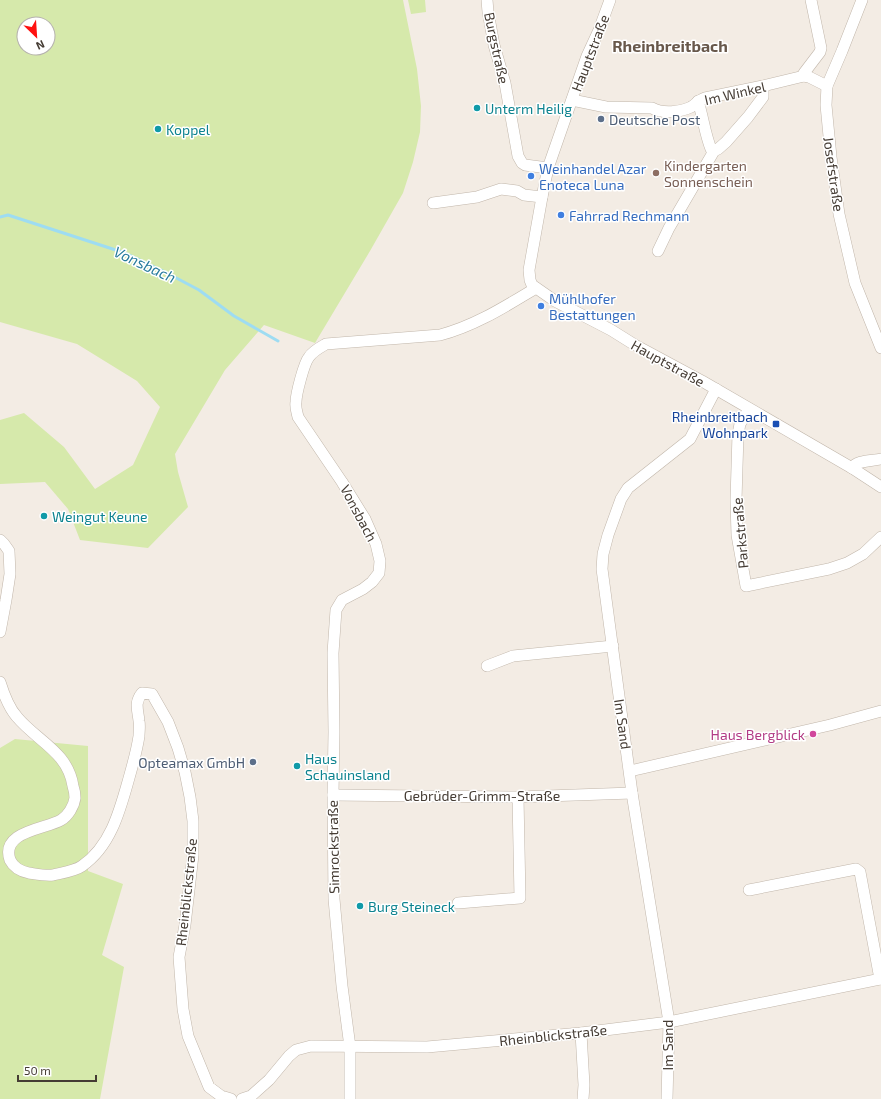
<svg xmlns="http://www.w3.org/2000/svg" width="881" height="1099" font-family="'Exo 2',sans-serif">
	<style>
		.green { fill: #d6e9ab; fill-rule: evenodd }
		.lines { fill: none; stroke-linecap: round; stroke-linejoin: round }
		.stream { stroke: #9edcf2; stroke-width: 3 }
		.street-casing { stroke: #c1b6aa; stroke-width: 12 }
		.street { stroke: #fff; stroke-width: 11 }
		.culture-dot { fill: #0f9aa8; stroke: #fff; stroke-width: 1.5 }
		.service-dot { fill: #5c6f8a; stroke: #fff; stroke-width: 1.5 }
		.education-dot { fill: #8d6e63; stroke: #fff; stroke-width: 1.5 }
		.shop-dot { fill: #3f7fe0; stroke: #fff; stroke-width: 1.5 }
		.transit-dot { fill: #1a4fb4; stroke: #fff; stroke-width: 1.5 }
		.hotel-dot { fill: #d1479c; stroke: #fff; stroke-width: 1.5 }
		.labels { text-anchor: middle; dominant-baseline: central; stroke-width: 3; stroke-linejoin: round; paint-order: stroke }
		.street-label { font-size: 14px; fill: #453c34; stroke: #fff }
		.culture-label { font-size: 14px; fill: #0d838f; stroke: #fff; text-anchor: start }
		.service-label { font-size: 14px; fill: #4e5e75; stroke: #fff; text-anchor: start }
		.education-label { font-size: 14px; fill: #785e54; stroke: #fff; text-anchor: start }
		.shop-label { font-size: 14px; fill: #366cbe; stroke: #fff; text-anchor: start }
		.transit-label { font-size: 14px; fill: #164399; stroke: #fff; text-anchor: end }
		.hotel-label { font-size: 14px; fill: #b23c85; stroke: #fff; text-anchor: end }
		.water-label { font-size: 15px; font-style: italic; fill: #267a9c; stroke: #fff }
		.quarter-label { font-size: 16px; font-weight: bold; fill: #68584b; stroke: #fff }
	</style>
	<rect width="100%" height="100%" fill="#f3ece4"/>
	<!-- green -->
	<g class="green">
		<path d="M0,0h403l14,69 4,37 -1,26 -7,30 -10,31 -33,58 -55,92 -51,-18 -39,45 -50,84 3,18 10,35 -40,41 -68,-8 -12,-31 -23,-27 -45,2v-64l24,-7 40,34 31,42 38,-24 27,-58 -23,-26 -60,-37 -77,-22zM24,24h24v24h-24z"/>
		<path d="M408,0h17l1,12 -15,2z"/>
		<path d="M15,739l73,7v125l35,13 -21,71 22,12 -24,132h-100v-351z"/>
	</g>
	<g class="lines">
		<!-- stream -->
		<path class="stream" d="M0,217l8,-2 117,38 40,19 34,18 35,26 44,25"/>
		<!-- street casing -->
		<g class="street-casing">
			<g id="street">
				<path d="M487,0l1,12 6,33 11,38 13,73 4,7 3,2 23,3"/>
				<path d="M610,0l-11,30 -12,26 -39,112 -6,29 -13,73 1,10 2,5 23,16 56,29 24,15 67,36 150,87 29,19"/>
				<path d="M862,0l-20,51 -15,35 -1,19 5,52 8,57 16,69 26,65"/>
				<path d="M804,76v-3l16,-21 1,-4 -10,-48"/>
				<path d="M572,100l34,7 46,1c10,6 29,4 39,-1 5,-3 8,-7 14,-9l58,-12 41,-10 5,1 18,9"/>
				<path d="M698,101c5,16 7,33 13,48l3,2"/>
				<path d="M433,203l44,-6 24,-8 16,2 7,4 18,2"/>
				<path d="M658,251l11,-23 45,-77 4,-2 8,-7 22,-25 15,-20v-11"/>
				<path d="M749,409l-9,15 -2,10 -2,66 1,35 9,51 83,-17 18,-6 16,-9 18,-17"/>
				<path d="M852,468c4,-8 20,-7 29,-9"/>
				<path d="M0,540l4,4 5,7 1,23 -4,26 -6,32"/>
				<path d="M487,666l26,-10 100,-10"/>
				<path d="M0,682c4,13 9,26 17,35 20,24 51,35 56,69 1,3 2,8 2,12 -1,8 -7,18 -14,22 -15,9 -61,11 -51,40 4,8 10,11 19,13 7,1 17,3 24,2 8,-2 22,-4 29,-9 29,-20 38,-56 47,-88 4,-14 8,-28 10,-42 0,-4 1,-10 0,-15 -1,-11 -5,-18 3,-28l10,1 16,28 10,26 7,24 5,25 3,24v34l-8,70 -6,32 4,52 5,27 21,51 12,9 10,3"/>
				<path d="M630,771l200,-46 51,-14"/>
				<path d="M333,795l185,2 114,-4"/>
				<path d="M749,890l107,-21 4,3 20,107"/>
				<path d="M458,903l62,-5 -2,-101"/>
				<path d="M581,1033l3,52 -1,14"/>
				<path d="M242,1099l9,-3 18,-16 20,-24 7,-6 15,-4 116,1 154,-14 88,-11 212,-43"/>
				<path d="M350,1099v-52l-8,-61 -8,-87 -1,-104 1,-63 -1,-79 3,-43 6,-10 21,-11 9,-7 7,-9 1,-12 -4,-17 -11,-25 -23,-37 -44,-65c-1,-5 -3,-10 -2,-15 0,-8 8,-39 13,-45 4,-6 10,-9 17,-13l114,-9c35,-9 66,-29 96,-47"/>
				<path d="M667,1099l2,-77 -37,-229 -30,-224 1,-15 5,-19 13,-36 7,-11 62,-49 26,-50"/>
			</g>
		</g>
		<!-- street -->
		<use href="#street" class="street"/>
	</g>
	<!-- markers -->
	<g class="culture-dot">
		<circle cx="477" cy="108" r="4"/>
		<circle cx="158" cy="129" r="4"/>
		<circle cx="44" cy="516" r="4"/>
		<circle cx="297" cy="766" r="4"/>
		<circle cx="360" cy="906" r="4"/>
	</g>
	<g class="service-dot">
		<circle cx="601" cy="119" r="4"/>
		<circle cx="253" cy="762" r="4"/>
	</g>
	<circle class="education-dot" cx="656" cy="173" r="4"/>
	<g class="shop-dot">
		<circle cx="531" cy="176" r="4"/>
		<circle cx="561" cy="215" r="4"/>
		<circle cx="541" cy="306" r="4"/>
	</g>
	<rect class="transit-dot" x="772" y="420" width="8" height="8" rx="2"/>
	<circle class="hotel-dot" cx="813" cy="734" r="4"/>
	<g class="labels">
		<!-- street labels -->
		<g class="street-label">
			<text transform="translate(497 48) rotate(78)">Burgstraße</text>
			<text transform="translate(590 53) rotate(-69)">Hauptstraße</text>
			<text transform="translate(735 93) rotate(-13)">Im Winkel</text>
			<text transform="translate(834 174) rotate(82)">Josefstraße</text>
			<text transform="translate(668 363) rotate(29)">Hauptstraße</text>
			<text transform="translate(359 513) rotate(62)">Vonsbach</text>
			<text transform="translate(740 533) rotate(-95)">Parkstraße</text>
			<text transform="translate(623 724) rotate(82)">Im Sand</text>
			<text x="482" y="795">Gebrüder-Grimm-Straße</text>
			<text transform="translate(333 847) rotate(-91)">Simrockstraße</text>
			<text transform="translate(186 892) rotate(-84)">Rheinblickstraße</text>
			<text transform="translate(553 1035) rotate(-6)">Rheinblickstraße</text>
			<text transform="translate(667 1045) rotate(-90)">Im Sand</text>
		</g>
		<!-- culture labels -->
		<g class="culture-label">
			<text x="485" y="108">Unterm Heilig</text>
			<text x="166" y="129">Koppel</text>
			<text x="52" y="516">Weingut Keune</text>
			<text x="305" y="758">Haus<tspan x="305" dy="16">Schauinsland</tspan></text>
			<text x="368" y="906">Burg Steineck</text>
		</g>
		<!-- service labels -->
		<g class="service-label">
			<text x="609" y="119">Deutsche Post</text>
			<text x="245" y="762" text-anchor="end">Opteamax GmbH</text>
		</g>
		<!-- education labels -->
		<g class="education-label">
			<text x="664" y="165">Kindergarten<tspan x="664" dy="16">Sonnenschein</tspan></text>
		</g>
		<!-- shop labels -->
		<g class="shop-label">
			<text x="539" y="168">Weinhandel Azar<tspan x="539" dy="16">Enoteca Luna</tspan></text>
			<text x="569" y="215">Fahrrad Rechmann</text>
			<text x="549" y="298">Mühlhofer<tspan x="549" dy="16">Bestattungen</tspan></text>
		</g>
		<!-- transit labels -->
		<g class="transit-label">
			<text x="768" y="416">Rheinbreitbach<tspan x="768" dy="16">Wohnpark</tspan></text>
		</g>
		<!-- hotel labels -->
		<g class="hotel-label">
			<text x="805" y="734">Haus Bergblick</text>
		</g>
		<!-- water labels -->
		<g class="water-label">
			<text transform="translate(145 264) rotate(25)">Vonsbach</text>
		</g>
		<!-- quarter labels -->
		<g class="quarter-label">
			<text x="670" y="45">Rheinbreitbach</text>
		</g>
	</g>
	<!-- north arrow -->
	<g transform="translate(36 36) rotate(155)"><circle r="19" fill="#ffffff" stroke="#b5b1ae"/>
	<path d="M0-3L7 15L0 10L-7 15Z" fill="#ff110f"/>
	<text y="-6" font-size="11" font-weight="bold" text-anchor="middle" fill="#453c34">N</text>
	</g>
	<!-- scale -->
	<path d="M18 1075v6h78v-6" fill="none" stroke="#453c34" stroke-width="2"/>
	<text x="24" y="1075" font-size="12" fill="#453c34" stroke="#ffffff" stroke-width="3" paint-order="stroke">50 m</text>
</svg>
